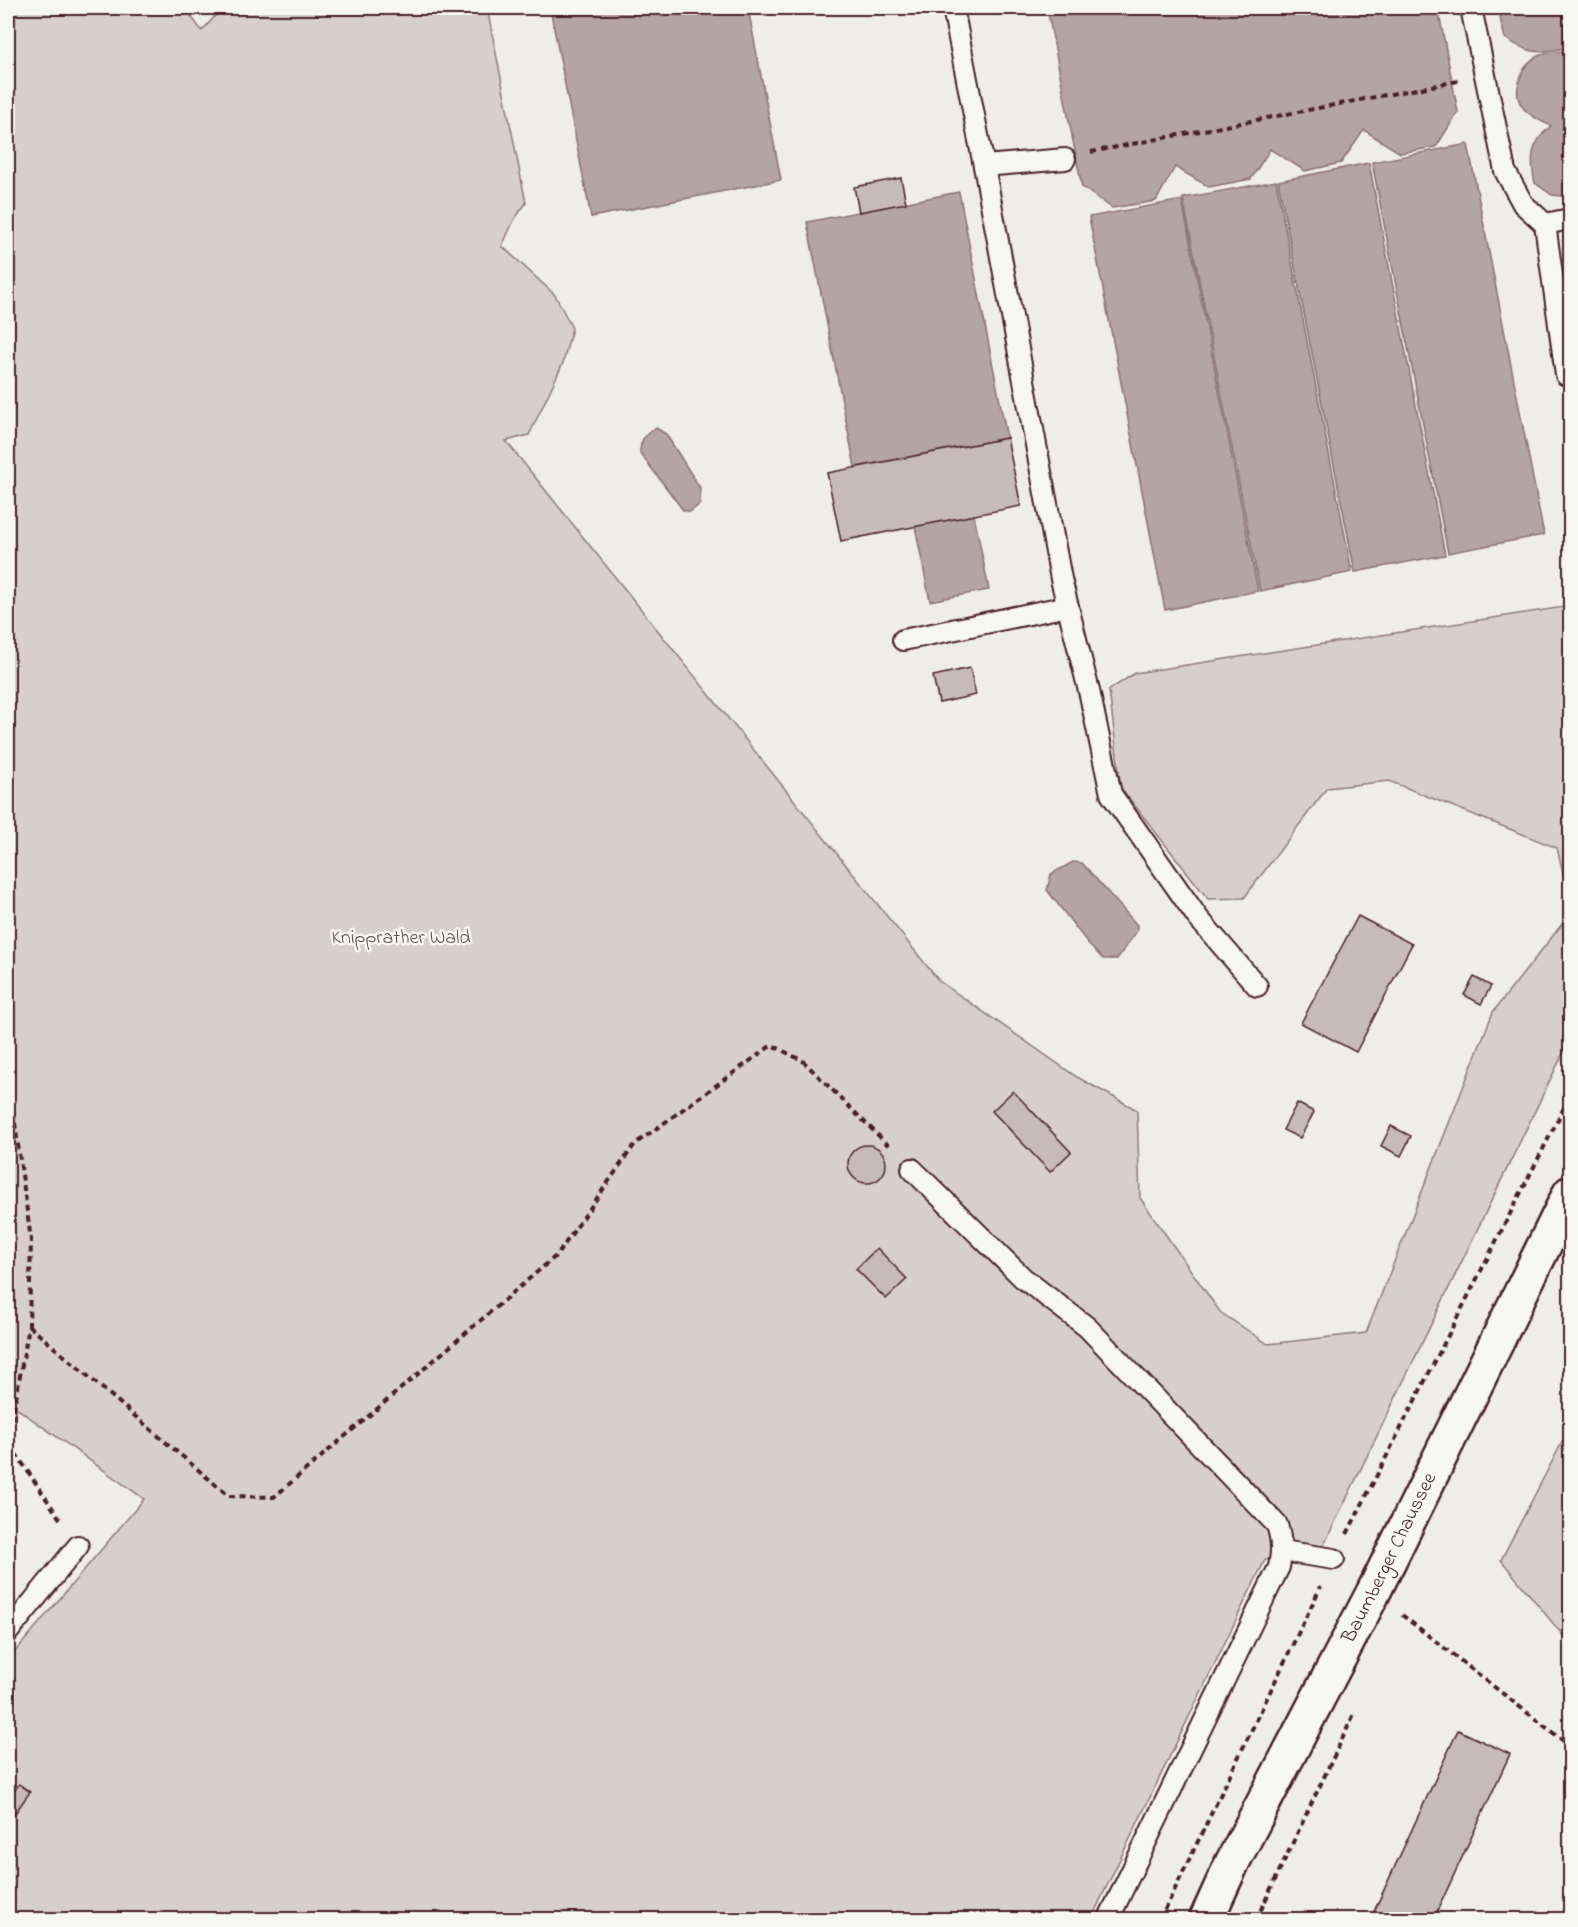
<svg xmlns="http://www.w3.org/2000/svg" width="1578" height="1927" font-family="'Indie Flower',sans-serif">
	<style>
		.green { fill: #d7cfce; stroke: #90777c; stroke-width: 1.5 }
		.water { fill: #b4a4a5; stroke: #8a6f74; stroke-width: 1.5 }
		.building { fill: #c6babb; stroke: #4a1f2b; stroke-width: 1.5 }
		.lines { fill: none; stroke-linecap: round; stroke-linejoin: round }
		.lane-casing { stroke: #4a1f2b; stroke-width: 24 }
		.secondary-casing { stroke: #4a1f2b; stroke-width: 38 }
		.path { stroke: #4a1f2b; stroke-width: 4; stroke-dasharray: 6 4.5; stroke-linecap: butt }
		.lane { stroke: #f6f6f2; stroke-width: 20 }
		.secondary { stroke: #f6f6f2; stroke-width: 33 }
		.labels { text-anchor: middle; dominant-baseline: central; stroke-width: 5; stroke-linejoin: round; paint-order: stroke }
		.park-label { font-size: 20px; fill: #6d4b54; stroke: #f6f6f2 }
		.street-label { font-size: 20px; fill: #4a1f2b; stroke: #f6f6f2 }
	</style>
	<rect width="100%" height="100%" fill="#efedea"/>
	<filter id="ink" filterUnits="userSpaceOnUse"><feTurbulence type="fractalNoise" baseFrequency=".0167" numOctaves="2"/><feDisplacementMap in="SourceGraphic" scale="12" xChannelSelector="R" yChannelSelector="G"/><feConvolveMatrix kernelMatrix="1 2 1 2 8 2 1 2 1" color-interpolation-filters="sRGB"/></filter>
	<g filter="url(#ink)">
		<!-- green -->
		<g class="green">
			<path d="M8,8h177l17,23 20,-23h265l39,195 -12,17 -12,26 53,49 17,33 -9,35 -34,72 -23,6 433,540 138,96 60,33 3,88 80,114 48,32 98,-11 127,-321 77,-98v125l-251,516 -54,5 -174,359h-1083v-259l136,-161 -136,-97z"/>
			<path d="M1570,606v296l-13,-54 -168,-67 -62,7 -83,110 -36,1 -87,-111 -12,-98 26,-17z"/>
			<path d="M1570,1427v217l-69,-84z"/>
		</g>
		<!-- water -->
		<g class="water">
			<path d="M550,8h198l33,172 -190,37z"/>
			<path d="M1047,8h391l20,104 -22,35 -36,6 -36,-23 -23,33 -36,8 -35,-22 -19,30 -42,8 -34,-20 -19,34 -44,7 -30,-21z"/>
			<path d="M1503,8h67v39c-30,6 -38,9 -65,-9l-5,-20z"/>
			<path d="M1570,50v147l-18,-2 -17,-12c-5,-24 -5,-40 16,-57 -25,-11 -42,-23 -29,-53 3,-6 9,-14 16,-17 10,-4 22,-4 32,-6z"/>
			<path d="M1468,144l76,391 -96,18 -76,-391z"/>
			<path d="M1369,163l76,392 -90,17 -77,-391z"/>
			<path d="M1276,181l76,391 -92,19 -77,-393z"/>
			<path d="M959,192l48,246 -152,29 -48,-245z"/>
			<path d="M1182,200l76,391 -93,19 -76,-393z"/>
			<path d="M656,428l10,6 34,54v16l-10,8 -7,-2 -43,-57c0,-13 4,-18 16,-25z"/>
			<path d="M974,515l15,75 -59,11 -15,-75z"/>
			<path d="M1073,862l9,1 55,62v6l-20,28h-14l-13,-13 -43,-56 4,-16z"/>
		</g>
		<!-- building -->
		<g class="building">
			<path d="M901,178l5,25 -47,9 -5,-25z"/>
			<path d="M1007,438l14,68 -180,35 -14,-68z"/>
			<path d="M970,668l6,27 -37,8 -6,-27z"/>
			<path d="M1358,916l54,28 -56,108 -55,-29z"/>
			<path d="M1474,977l17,9 -10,18 -17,-9z"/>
			<path d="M1013,1091l58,61 -21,20 -58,-61z"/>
			<path d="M1297,1103l17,9 -14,26 -17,-8z"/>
			<path d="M1391,1126l20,10 -10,20 -20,-10z"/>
			<circle cx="867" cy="1164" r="19"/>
			<path d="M877,1248l30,31 -21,20 -30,-30z"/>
			<path d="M1458,1730l52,24 -77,166h-63z"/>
			<path d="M19,1784l11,8 -20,28 -2,-2v-18z"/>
		</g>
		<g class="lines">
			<!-- lane casing -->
			<g class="lane-casing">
				<g id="lane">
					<path d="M953,8l31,158 81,-7"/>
					<path d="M1471,8l34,163 18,33 22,20 25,-5"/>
					<path d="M984,166l77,413 29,116 21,99 87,124 59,68"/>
					<path d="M1545,224l21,151"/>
					<path d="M903,640l165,-34"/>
					<path d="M912,1169l111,109 64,49 190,198c5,16 5,26 2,42l-171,353"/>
					<path d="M1282,1551l52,8"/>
					<path d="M8,1632l70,-86"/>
				</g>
			</g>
			<!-- secondary casing -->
			<g class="secondary-casing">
				<g id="secondary">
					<path id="s1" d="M1206,1920l26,-57 141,-270 197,-400"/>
				</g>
			</g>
			<!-- path -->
			<g class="path">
				<path d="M1091,152l367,-71"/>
				<path d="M8,1103l6,13 17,124 -2,86 -21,116 54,80"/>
				<path d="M29,1326l200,170 45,1 283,-242 78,-111 137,-99 31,16 89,88"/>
				<path d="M1347,1534l223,-438"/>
				<path d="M1402,1615l168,131"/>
				<path d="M1160,1920l161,-334"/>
				<path d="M1256,1920l99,-208"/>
			</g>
			<!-- lane -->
			<use href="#lane" class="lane"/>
			<!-- secondary -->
			<use href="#secondary" class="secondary"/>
		</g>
	</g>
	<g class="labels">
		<!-- park labels -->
		<g class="park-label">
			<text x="401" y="938">Knipprather Wald</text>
		</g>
		<!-- street labels -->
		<g class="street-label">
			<text stroke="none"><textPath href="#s1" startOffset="406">Baumberger Chaussee</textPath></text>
		</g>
	</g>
	<!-- margin -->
	<rect width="1578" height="1927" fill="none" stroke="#f6f6f2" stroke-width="30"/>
	<rect x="15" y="15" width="1548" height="1897" fill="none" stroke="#4a1f2b" stroke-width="2" filter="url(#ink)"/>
</svg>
